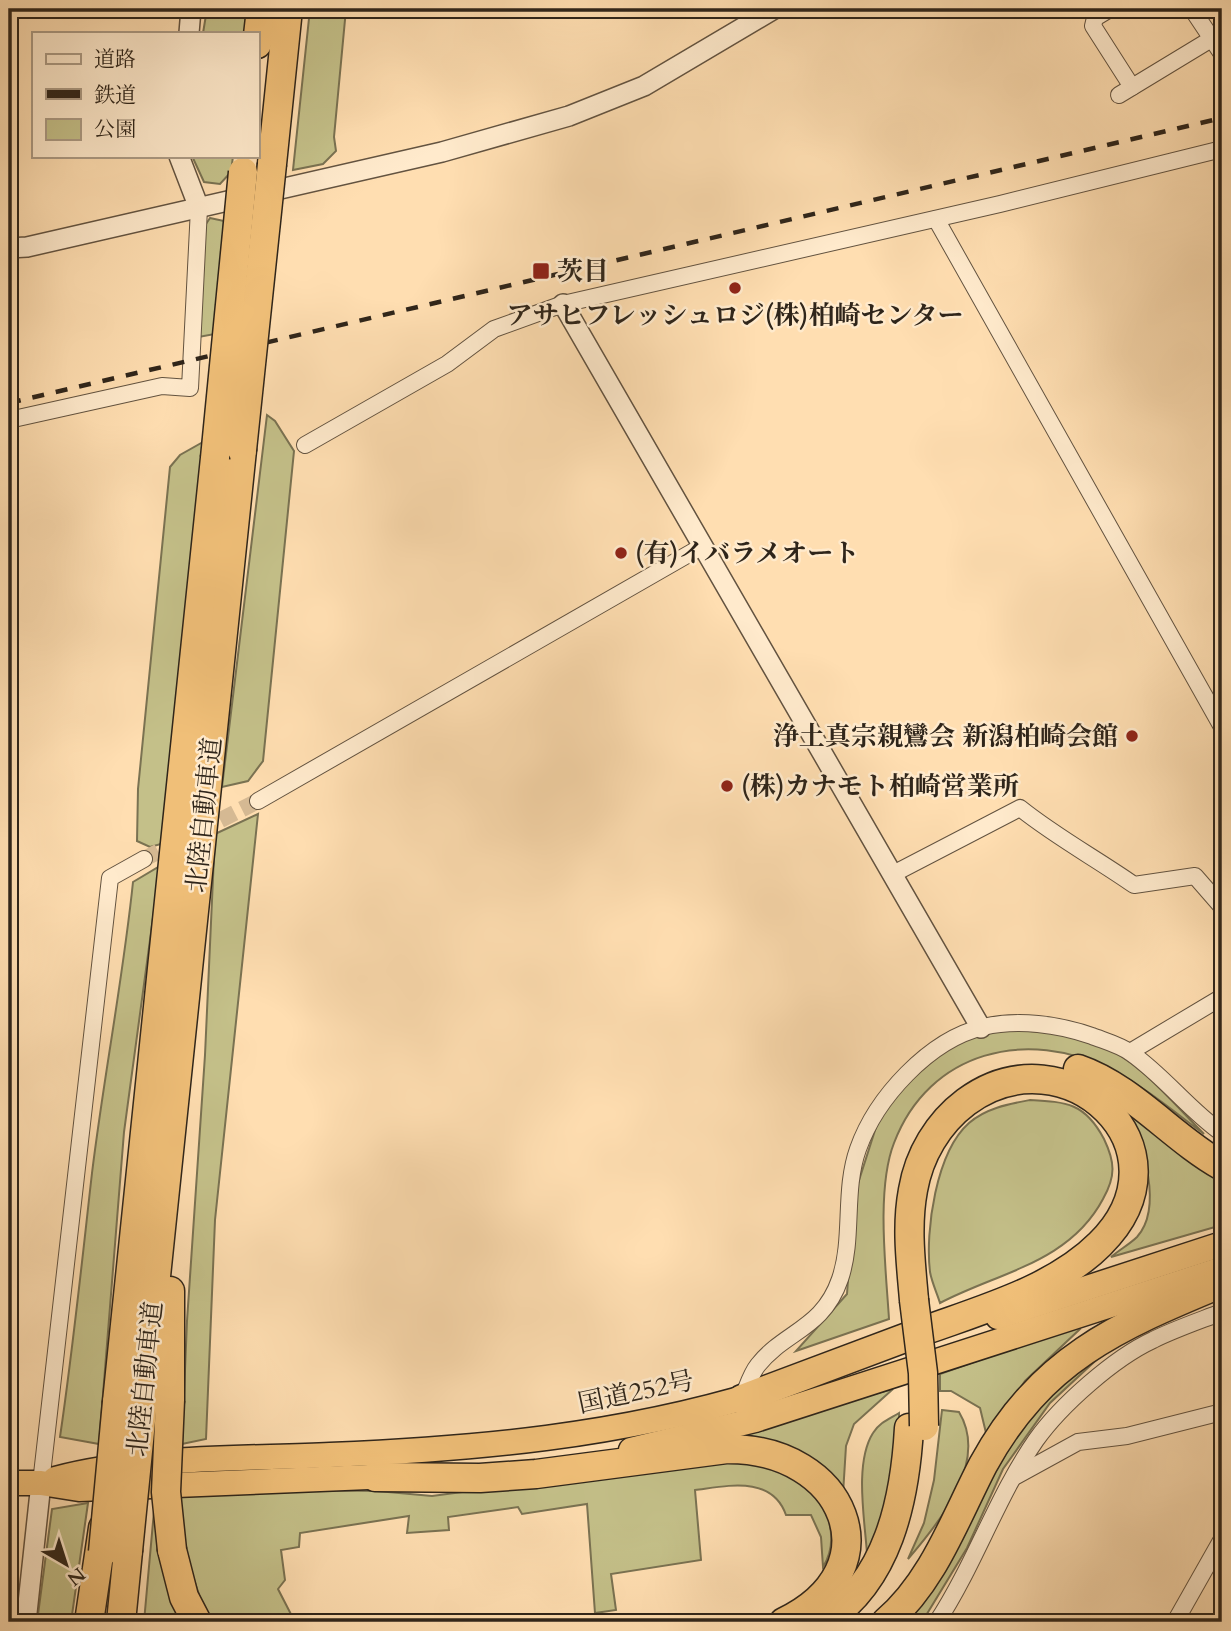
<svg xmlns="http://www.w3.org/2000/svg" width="1231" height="1631" font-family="Cardo,'Noto Serif JP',serif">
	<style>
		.green { fill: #c4c089; stroke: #7a7252; stroke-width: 2 }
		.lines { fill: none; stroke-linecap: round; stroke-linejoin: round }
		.minor-tunnel { stroke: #d5b993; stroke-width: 16; stroke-dasharray: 16 8; stroke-linecap: butt }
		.minor-casing { stroke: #635340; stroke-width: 18 }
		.tertiary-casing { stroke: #635340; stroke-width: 22 }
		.trunk-casing { stroke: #2f251a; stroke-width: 27 }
		.motorway-casing { stroke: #2f251a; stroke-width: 31 }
		.minor { stroke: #ffeacc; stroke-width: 16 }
		.tertiary { stroke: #ffeacc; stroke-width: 19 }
		.trunk { stroke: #f0bf78; stroke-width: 24 }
		.motorway { stroke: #f0bf78; stroke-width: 28 }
		.rail { stroke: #2f251a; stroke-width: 4.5; stroke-dasharray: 12 12; stroke-linecap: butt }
		.motorway-bridge-casing { stroke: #2f251a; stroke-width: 31; stroke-linecap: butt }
		.motorway-bridge { stroke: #f0bf78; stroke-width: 28 }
		.poi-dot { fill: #8f2418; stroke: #ffeacc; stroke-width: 2.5 }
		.labels { text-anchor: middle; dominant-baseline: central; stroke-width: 5; stroke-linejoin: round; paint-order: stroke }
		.poi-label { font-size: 26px; font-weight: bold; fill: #2f251a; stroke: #ffeacc; text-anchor: start }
		.street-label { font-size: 26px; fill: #2f251a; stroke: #ffeacc }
	</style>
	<rect width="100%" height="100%" fill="#ffdeb1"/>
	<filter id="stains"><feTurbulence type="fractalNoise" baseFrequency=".00286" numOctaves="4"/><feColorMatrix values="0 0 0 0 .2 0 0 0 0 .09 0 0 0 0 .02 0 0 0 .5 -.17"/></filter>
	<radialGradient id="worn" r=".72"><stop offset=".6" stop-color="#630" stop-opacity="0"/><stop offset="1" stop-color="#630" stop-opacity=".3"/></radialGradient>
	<!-- green -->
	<g class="green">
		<path d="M207,9h44l-2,24h-46z"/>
		<path d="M310,9h36l-12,128 2,14 -13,13 -30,6z"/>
		<path d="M192,156h41l-2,16 -11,12 -16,-2z"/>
		<path d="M210,218l14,3 -9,113 -22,4 11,-111z"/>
		<path d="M267,415l8,6 19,30 -31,310 -15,20 -26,6z"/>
		<path d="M203,442l-42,402 -11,3 -13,-6 1,-52 32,-322 10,-12z"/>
		<path d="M258,814l-43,406 -9,219 -24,5 5,-123 18,-266 10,-221z"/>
		<path d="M160,866l-36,266 -25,312 -39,-7c13,-88 22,-176 32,-264 12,-98 31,-194 41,-291z"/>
		<path d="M995,1028c33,4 71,3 102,15 43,18 74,58 107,91 -30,-22 -60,-48 -93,-64 -84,-43 -182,-19 -217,73 -18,46 -8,127 -5,176l-93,32 51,-57 7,-98 24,-75 24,-34 54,-46z"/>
		<path d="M1030,1100c37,2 55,3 74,39 11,23 12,37 -1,60 -34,64 -104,73 -163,104 -3,-10 -8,-20 -10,-31 -5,-41 6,-120 39,-149 17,-15 40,-19 61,-23z"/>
		<path d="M1129,1113l93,60v52l-111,32c8,-7 19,-13 26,-20 27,-30 5,-93 -8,-124z"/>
		<path d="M1076,1326l4,3 -55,52 -38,56 -7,-29 -29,-17h-11v-17z"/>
		<path d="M1121,1337l-71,66 -47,66 -36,79 -45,74h-19l135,-221z"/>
		<path d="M893,1389l-39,35 -8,22 -3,48c-48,-49 -61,-54 -130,-58z"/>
		<path d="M942,1410l17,2c30,50 -19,110 -51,147l16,-36 10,-43z"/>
		<path d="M899,1413c2,56 -9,92 -32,141 -2,-33 -13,-91 6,-121 6,-10 16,-14 26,-20z"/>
		<path d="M743,1455l78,36c7,26 18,51 2,76l-2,-30 -10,-22h-25c-14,-40 -59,-29 -91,-25l6,70 -90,14 5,36 -21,3 -8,-109 -65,10 -4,-7 -70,10 1,13 -42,3 2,-17 -109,17 -1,14 -18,3 4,30 -7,9 17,33h-86c-17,-44 -30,-85 -29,-133l197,2 55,5z"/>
		<path d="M88,1503l-17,119h-34l15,-113z"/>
		<path d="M154,1511l36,111h-46z"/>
	</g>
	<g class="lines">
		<!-- minor-tunnel -->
		<g class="minor-tunnel">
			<path d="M199,831l59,-30"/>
			<path d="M144,859l35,-18"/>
		</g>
		<!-- minor casing -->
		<g class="minor-casing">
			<g id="minor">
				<path d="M1110,9l-15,9 -2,8 39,61"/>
				<path d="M1192,9l30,45"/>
				<path d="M1119,95l94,-57"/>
				<path d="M936,219l286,508"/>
				<path d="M9,420l153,-34 28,2 9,-180"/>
				<path d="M305,445l142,-81 47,-35 69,-25 437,-100 222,-55"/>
				<path d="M258,801l443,-254"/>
				<path d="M893,874l127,-66c36,29 77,51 114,77l61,-9 27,31"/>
				<path d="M1130,1052l92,-55"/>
				<path d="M742,1399c5,-11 8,-24 16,-34 27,-34 65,-36 82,-86 14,-41 3,-88 18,-130 18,-51 71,-109 125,-122 35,-8 75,-3 109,9 13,5 28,9 39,17 33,23 58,57 91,80"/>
				<path d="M1016,1476l62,-34 49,-6 95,-24"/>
				<path d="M41,1483l69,-605 34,-19"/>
				<path d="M937,1622c38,-58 60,-126 99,-182 25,-35 78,-82 117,-100 22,-11 46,-19 69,-28"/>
				<path d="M1175,1622l47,-83"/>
			</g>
		</g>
		<!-- tertiary casing -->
		<g class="tertiary-casing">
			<g id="tertiary">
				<path d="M189,33l2,-24"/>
				<path d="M179,156l20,52"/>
				<path d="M9,248l18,-1 415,-95 127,-36 75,-30 130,-77"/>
				<path d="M563,304l418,724"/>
				<path d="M26,1622l15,-139"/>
			</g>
		</g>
		<!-- trunk casing -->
		<g class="trunk-casing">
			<g id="trunk">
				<path d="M998,1317l224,-73"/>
				<path d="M631,1450l124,-30 467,-151"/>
				<path d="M55,1479c86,-23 186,-20 275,-24 146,-6 289,-19 430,-62"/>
				<path d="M9,1483h32l38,6 314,-13"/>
			</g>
		</g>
		<!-- motorway casing -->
		<g class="motorway-casing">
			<g id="motorway">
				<path d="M257,44l4,-35"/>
				<path d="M272,164l16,-155"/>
				<path d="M1078,1069c55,19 94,69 144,97"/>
				<path d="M742,1399c61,-23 122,-46 184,-69 58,-21 129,-41 174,-86 96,-95 -34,-216 -134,-142 -28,21 -47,53 -53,88 -7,37 -2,74 1,110"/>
				<path d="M170,1400v-109"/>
				<path d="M143,1401l99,-951"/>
				<path d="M117,1402l98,-944"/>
				<path d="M375,1477l105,1 56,-4 191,-25c118,-1 169,119 57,173"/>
				<path d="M172,1550l12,47 13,25"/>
				<path d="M89,1622l14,-94"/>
				<path d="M121,1622l7,-71"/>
				<path d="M823,1622c65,-40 82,-122 86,-194"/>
				<path d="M886,1622c47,-40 69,-103 97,-157 58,-106 133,-138 239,-182"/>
			</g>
		</g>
		<!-- minor -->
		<use href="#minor" class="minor"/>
		<!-- tertiary -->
		<use href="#tertiary" class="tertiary"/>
		<!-- trunk -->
		<use href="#trunk" class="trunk"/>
		<!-- motorway -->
		<use href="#motorway" class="motorway"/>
		<!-- rail -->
		<path class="rail" d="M9,403l1213,-285"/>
		<!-- motorway-bridge casing -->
		<g class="motorway-bridge-casing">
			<g id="motorway-bridge">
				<path d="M242,450l30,-286"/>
				<path d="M215,458l28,-286"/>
				<path d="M914,1300l9,73 1,53"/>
				<path d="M170,1400l-4,92 6,58"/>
				<path d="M128,1551l15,-150"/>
				<path d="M103,1552l14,-150"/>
			</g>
		</g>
		<!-- motorway-bridge -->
		<use href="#motorway-bridge" class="motorway-bridge"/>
	</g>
	<!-- markers -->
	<g class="poi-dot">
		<rect x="532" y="262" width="18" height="18" rx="3.5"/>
		<circle cx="735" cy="288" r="7"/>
		<circle cx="621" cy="553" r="7"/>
		<circle cx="1132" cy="736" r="7"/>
		<circle cx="727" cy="786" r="7"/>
	</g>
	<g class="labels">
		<!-- poi labels -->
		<g class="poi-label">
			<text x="557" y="271">茨目</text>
			<text x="735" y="315" text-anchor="middle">アサヒフレッシュロジ(株)柏崎センター</text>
			<text x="635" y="553">(有)イバラメオート</text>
			<text x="1118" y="736" text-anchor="end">浄土真宗親鸞会 新潟柏崎会館</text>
			<text x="741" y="786">(株)カナモト柏崎営業所</text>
		</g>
		<!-- street labels -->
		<g class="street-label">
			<text transform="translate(204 815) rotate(-84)">北陸自動車道</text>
			<text transform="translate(145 1379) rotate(-84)">北陸自動車道</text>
			<text transform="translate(636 1392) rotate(-12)">国道252号</text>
		</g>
	</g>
	<!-- margin -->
	<rect width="1231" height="1631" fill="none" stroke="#ffdeb1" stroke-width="35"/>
	<rect x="10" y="10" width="1210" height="1610" fill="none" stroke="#2f251a" stroke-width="3.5"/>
	<rect x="18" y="18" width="1196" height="1596" fill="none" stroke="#2f251a" stroke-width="2"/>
	<!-- legend -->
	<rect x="32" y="32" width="228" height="126" fill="#ffeacc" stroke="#ac9b85" stroke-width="2"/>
	<rect x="46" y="54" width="35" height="10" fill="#ffeacc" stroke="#ac9b85" stroke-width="2"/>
	<text x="94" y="66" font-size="21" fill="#2f251a">道路</text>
	<rect x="46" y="89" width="35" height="10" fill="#2f251a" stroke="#ac9b85" stroke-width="2"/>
	<text x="94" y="102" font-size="21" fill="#2f251a">鉄道</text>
	<rect x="46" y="119" width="35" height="21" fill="#c4c089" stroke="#ac9b85" stroke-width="2"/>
	<text x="94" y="136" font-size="21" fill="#2f251a">公園</text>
	<!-- north arrow -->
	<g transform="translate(66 1564) rotate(141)" stroke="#ffeacc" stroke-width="5" paint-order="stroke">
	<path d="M0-5L12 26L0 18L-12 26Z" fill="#2f251a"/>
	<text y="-10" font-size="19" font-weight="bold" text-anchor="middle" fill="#2f251a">N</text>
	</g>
	<rect width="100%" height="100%" filter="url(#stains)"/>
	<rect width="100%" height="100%" fill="url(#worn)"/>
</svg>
